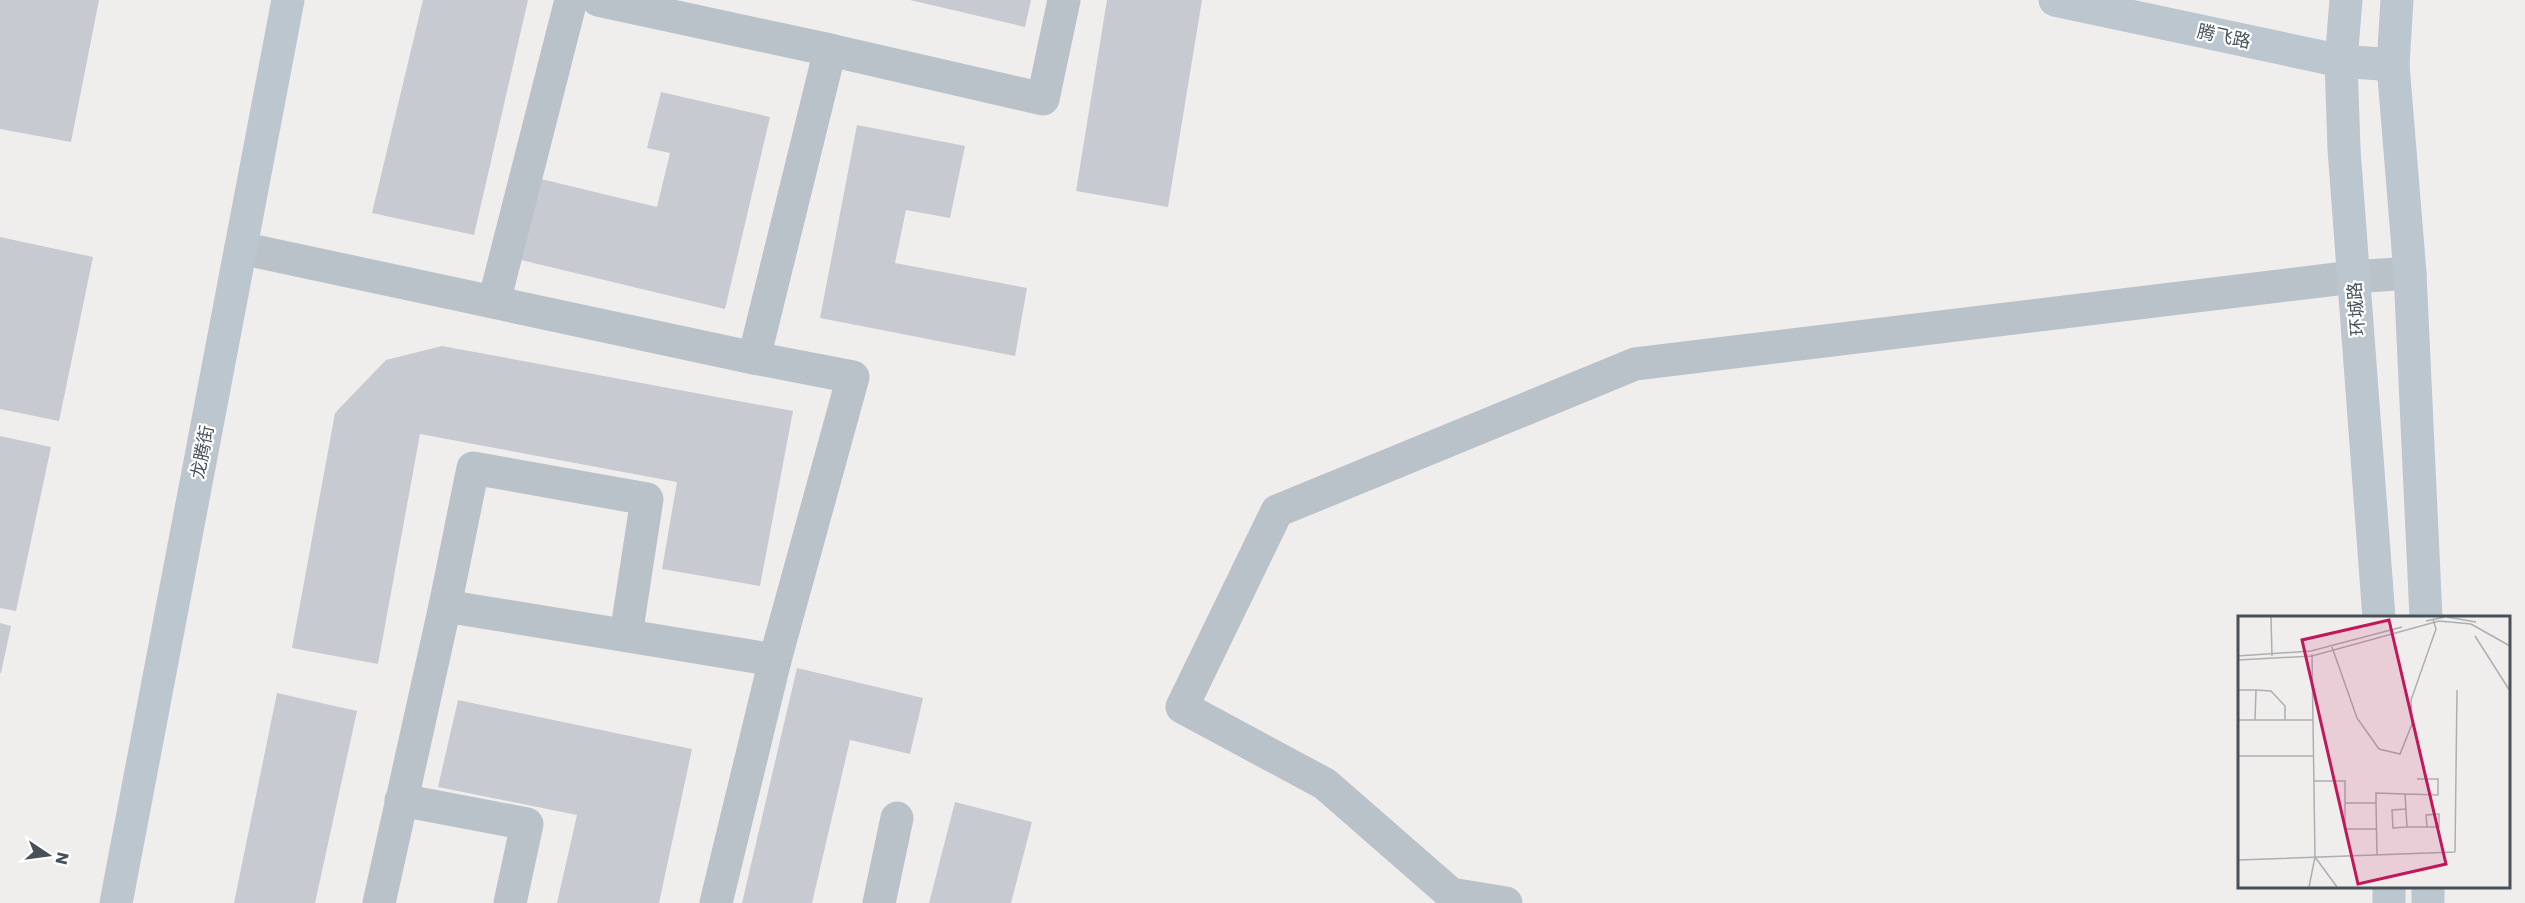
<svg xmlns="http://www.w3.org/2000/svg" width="2525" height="903" font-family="Poppins,'Noto Sans SC',sans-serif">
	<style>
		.building { fill: #c7cad0 }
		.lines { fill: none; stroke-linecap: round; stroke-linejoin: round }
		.street { stroke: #bac2c9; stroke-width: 33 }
		.secondary { stroke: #bcc6cf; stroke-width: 33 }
		.labels { text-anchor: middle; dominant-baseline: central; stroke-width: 4.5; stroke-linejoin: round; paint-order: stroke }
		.street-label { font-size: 18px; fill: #475159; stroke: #fff }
		.inset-road { fill: none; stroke: #acafb2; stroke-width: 1.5 }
		.view { fill: #c2185b; fill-opacity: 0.15; stroke: #c2185b; stroke-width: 3 }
		.inset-edge { fill: none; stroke: #475159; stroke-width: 3 }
	</style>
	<rect width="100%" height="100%" fill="#f0eded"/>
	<!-- building -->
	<g class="building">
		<path d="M0,0h99l-28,142 -71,-13z"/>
		<path d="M423,0h105l-54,235 -102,-22z"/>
		<path d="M910,0h121l-6,27z"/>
		<path d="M1107,0h95l-34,207 -92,-16z"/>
		<path d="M661,92l109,25 -45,192 -204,-49 20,-81 116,28 13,-54 -23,-5z"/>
		<path d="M857,125l108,21 -15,72 -44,-8 -11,53 132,25 -12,68 -195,-38z"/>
		<path d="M0,237l93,20 -34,164 -59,-12z"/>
		<path d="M442,346l351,65 -33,175 -98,-17 15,-87 -257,-48 -42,230 -86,-16 43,-235 51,-53z"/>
		<path d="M0,436l51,11 -35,164 -16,-3z"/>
		<path d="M0,623l11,3 -10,47h-1z"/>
		<path d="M797,668l126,30 -13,56 -60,-14 -38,163h-70z"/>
		<path d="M277,693l80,18 -42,192h-81z"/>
		<path d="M458,700l234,49 -33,154h-102l20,-88 -139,-28z"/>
		<path d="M955,802l77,20 -21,81h-82z"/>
	</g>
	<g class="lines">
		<!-- street -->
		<g class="street">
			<path d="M598,0l232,50"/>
			<path d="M241,248l513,110 76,-308 213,49 21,-99"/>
			<path d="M494,302l77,-302"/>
			<path d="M445,606l28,-138 174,31 -21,136"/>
			<path d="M401,800l126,24 -17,79"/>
			<path d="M379,903l66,-297 330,54 78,-283 -99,-19"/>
			<path d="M716,903l59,-243"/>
			<path d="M879,903l18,-85"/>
			<path d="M1506,903l-55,-9 -126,-110 -143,-77 95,-196 358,-147 718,-87 57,-4"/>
		</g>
		<!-- secondary -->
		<g class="secondary">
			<path d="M2055,0l286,61 52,4"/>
			<path d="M2346,0l-5,61 3,88 35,469"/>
			<path d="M2397,0l-4,65 17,208 16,345"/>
			<path d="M2389,886v17"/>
			<path d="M116,903l172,-903"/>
			<path d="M2428,903v-17"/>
		</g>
	</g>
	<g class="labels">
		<!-- street labels -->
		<g class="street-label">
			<text transform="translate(2224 36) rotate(12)">腾飞路</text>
			<text transform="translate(2356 309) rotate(-94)">环城路</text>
			<text transform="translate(202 452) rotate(-79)">龙腾街</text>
		</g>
	</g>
	<!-- overview -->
	<g transform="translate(2238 616)">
		<rect width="272" height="272" fill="#f0eded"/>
		<path class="inset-road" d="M33,1l1,39M209,1l29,5M188,5l19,-4M237,20l35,55M94,31l25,71 22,31 21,5 12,-30 -1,-24 25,-71 -3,-10M0,40l73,-5 91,-24M0,44l74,-4 127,-35 32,3 39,22M0,74h18l-1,30M18,74l15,1 14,15v14M0,104h75M1,140h74M76,165h31v22h31l1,52M167,178l33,1v-16h-21M107,187v26h31M138,187v-10l29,1 2,33h32v-13l-13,1 1,12M168,193l-14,1 1,18 14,-1M217,236l2,-162M77,241l22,30M0,244l217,-8M71,271l6,-30 -3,-203"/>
		<path class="view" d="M151,4l57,244 -88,20 -56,-244z"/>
		<rect width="272" height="272" class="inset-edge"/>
	</g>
	<!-- north arrow -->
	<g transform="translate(48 855) rotate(103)" stroke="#ffffff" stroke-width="4.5" paint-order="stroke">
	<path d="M0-4.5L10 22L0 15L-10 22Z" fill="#475159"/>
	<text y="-9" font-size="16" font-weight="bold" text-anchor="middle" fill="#475159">N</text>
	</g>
</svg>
